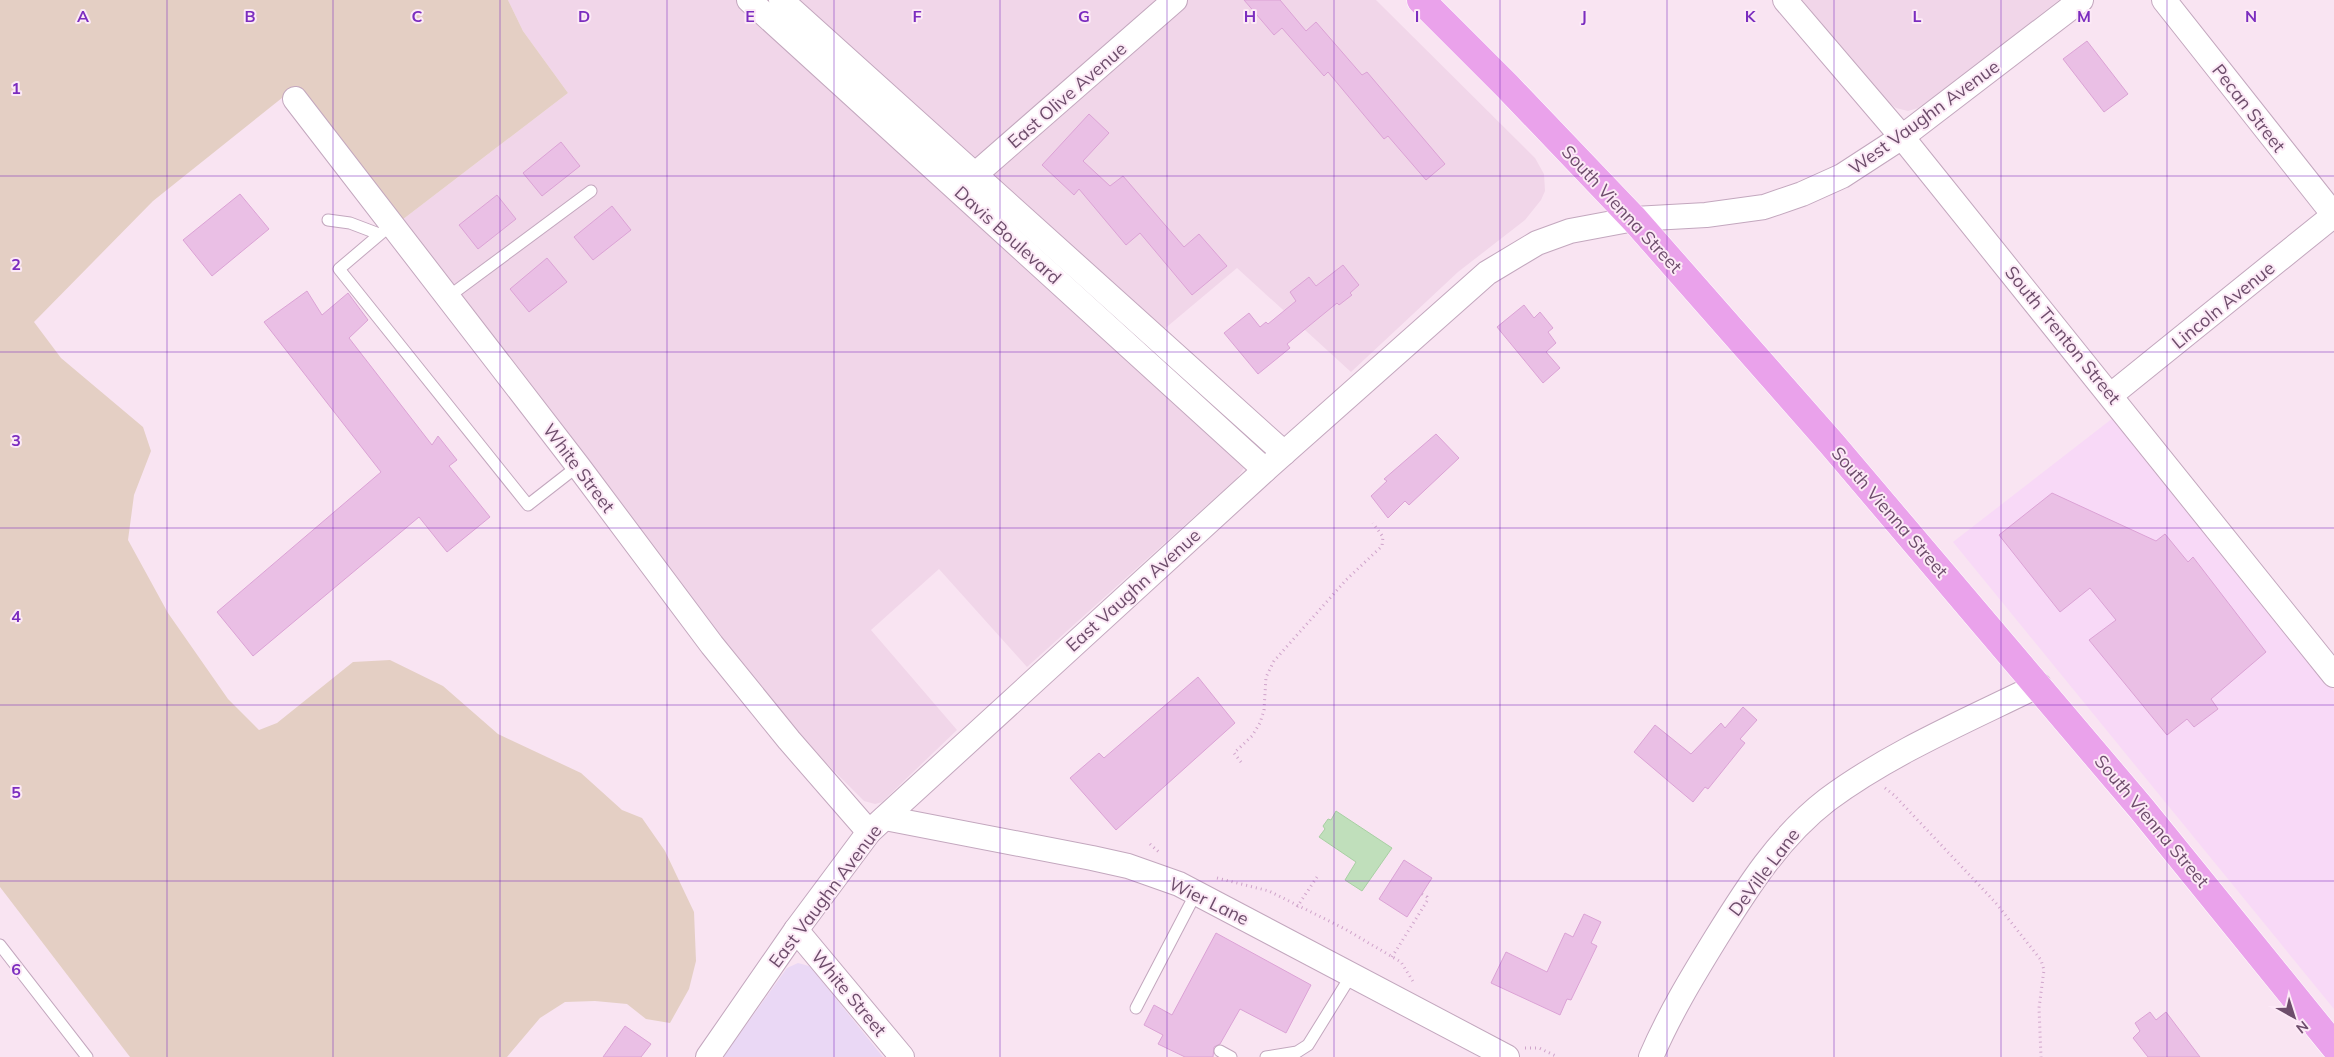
<svg xmlns="http://www.w3.org/2000/svg" width="2334" height="1057" font-family="Mulish,sans-serif">
	<style>
		.residential { fill: #f1d6e9 }
		.commercial { fill: #f8d9f7 }
		.medical { fill: #ead8f5 }
		.green { fill: #e4cfc4 }
		.water { fill: #c0dfbb; stroke: #a8d0a3 }
		.building { fill: #eabfe5; stroke: #dba2d5 }
		.lines { fill: none; stroke-linecap: round; stroke-linejoin: round }
		.lane-casing { stroke: #c3a7be; stroke-width: 13 }
		.street-casing { stroke: #c3a7be; stroke-width: 26 }
		.highway-casing { stroke: #fff; stroke-width: 29 }
		.path { stroke: #cfa3ca; stroke-width: 3; stroke-dasharray: 1 4; stroke-linecap: butt }
		.lane { stroke: #fff; stroke-width: 11 }
		.street { stroke: #fff; stroke-width: 24 }
		.highway { stroke: #eaa2eb; stroke-width: 28 }
		.grid { fill: none; stroke: #7b2cbf; stroke-width: 1; stroke-opacity: 0.55 }
		.labels { text-anchor: middle; dominant-baseline: central; stroke-width: 4; stroke-linejoin: round; paint-order: stroke }
		.street-label { font-size: 18px; fill: #6d4d6b; stroke: #fce9f6 }
		.grid-label { font-size: 16px; text-anchor: middle; font-weight: bold; fill: #7b2cbf; stroke: #fce9f6; stroke-width: 4; stroke-linejoin: round; paint-order: stroke }
	</style>
	<rect width="100%" height="100%" fill="#f9e4f2"/>
	<!-- residential -->
	<g class="residential">
		<path d="M508,0h868l159,158 9,16 1,17 -4,9 -16,20 -67,52 -107,100 -114,-104 -106,89 113,106v5l-7,10 -210,189 -88,-98 -68,61 86,100 -75,72 -7,2 -11,-3 -40,-40 -85,-95 -337,-446 166,-127 -45,-62z"/>
		<path d="M1802,0h257l-121,95 -20,13 -10,3 -12,-3 -7,-5z"/>
	</g>
	<!-- commercial -->
	<path class="commercial" d="M2113,418l221,273v318l-381,-467z"/>
	<!-- medical -->
	<path class="medical" d="M798,963l11,3 8,9 66,82h-160l64,-89z"/>
	<!-- green -->
	<path class="green" d="M0,0h508l15,31 45,62 -166,127 -105,-134 -144,115 -119,121 27,36 82,69 8,24 -17,44 -6,45 40,73 60,86 31,31 18,-7 76,-61 37,-2 53,26 55,48 83,39 41,37 20,8 23,33 29,61 2,49 -7,28 -19,34 -24,-4 -19,-15 -32,-3 -30,1 -25,16 -33,39h-377l-130,-170z"/>
	<!-- water -->
	<path class="water" d="M1336,811l56,37 -30,43 -17,-11 11,-18 -37,-25 6,-8 -2,-3 5,-7 3,1z"/>
	<!-- building -->
	<g class="building">
		<path d="M1244,0h36l26,31 10,-9 46,53 5,-3 78,92 -19,16 -38,-44 -4,3 -56,-67 -4,4 -42,-48 -8,7z"/>
		<path d="M2087,41l41,53 -24,18 -41,-53z"/>
		<path d="M1089,114l20,19 -26,28 27,25 13,-10 61,71 15,-13 28,32 -35,29 -52,-62 -14,12 -47,-56 -5,6 -32,-30z"/>
		<path d="M561,142l19,24 -38,30 -19,-23z"/>
		<path d="M240,194l29,35 -57,47 -29,-36z"/>
		<path d="M497,195l19,24 -38,30 -19,-24z"/>
		<path d="M612,206l19,24 -38,30 -19,-23z"/>
		<path d="M547,258l20,24 -38,30 -19,-23z"/>
		<path d="M1343,265l16,20 -9,8 2,2 -13,10 -2,-2 -50,41 3,4 -32,26 -34,-41 25,-20 11,14 6,-5 2,2 28,-23 -6,-9 19,-15 7,9z"/>
		<path d="M307,291l15,24 26,-22 20,27 -19,18 83,107 6,-9 19,24 -8,6 41,51 -43,35 -28,-35 -166,139 -36,-44 164,-140 -117,-150z"/>
		<path d="M1524,305l10,13 6,-6 13,16 -5,4 8,11 -10,9 14,16 -17,15 -46,-56z"/>
		<path d="M1436,434l23,24 -50,47 -4,-4 -17,17 -17,-22 16,-15 -3,-2z"/>
		<path d="M2052,493l104,48 9,-7 23,28 5,-5 73,95 -55,47 7,10 -24,18 -7,-8 -20,16 -78,-95 27,-20 -26,-32 -30,24 -61,-77z"/>
		<path d="M1198,677l37,46 -119,107 -46,-52 29,-25 5,5z"/>
		<path d="M1743,707l14,13 -17,19 5,4 -37,46 -3,-2 -12,15 -59,-50 21,-27 36,29 30,-31 4,5z"/>
		<path d="M1404,860l28,18 -25,39 -28,-18z"/>
		<path d="M1584,914l17,8 -10,21 6,3 -26,54 -4,-1 -7,16 -69,-32 15,-31 41,20 18,-39 8,4z"/>
		<path d="M1216,933l95,52 -25,48 -46,-24 -20,35 -6,3 -1,10h-28l-27,-13 5,-9 -19,-10 10,-20 18,10z"/>
		<path d="M2150,1012l6,8 10,-8 34,45h-52l-15,-19 7,-7 -5,-8z"/>
		<path d="M625,1026l26,18 -10,13h-38z"/>
	</g>
	<g class="lines">
		<!-- lane casing -->
		<g class="lane-casing">
			<g id="lane">
				<path d="M328,220l22,3 29,11"/>
				<path d="M392,224l-53,45 189,236 50,-39"/>
				<path d="M448,297l143,-106"/>
				<path d="M0,945l87,112"/>
				<path d="M1136,1008l60,-115"/>
				<path d="M1220,1051l11,6"/>
				<path d="M1266,1057l31,-5 11,-7 44,-71"/>
			</g>
		</g>
		<!-- street casing -->
		<g class="street-casing">
			<g id="street">
				<path d="M749,0l516,470"/>
				<path d="M781,0l503,453"/>
				<path d="M1785,0l117,137 432,538"/>
				<path d="M2164,0l170,215"/>
				<path d="M295,99l283,367 134,179 77,95 80,92"/>
				<path d="M962,186l213,-186"/>
				<path d="M2111,395l223,-180"/>
				<path d="M885,818l207,40 36,8 51,18 328,173"/>
				<path d="M796,930l106,127"/>
				<path d="M708,1057l88,-127 73,-98 396,-362 222,-197 50,-30 33,-12 64,-12 72,-4 58,-8 38,-13 40,-18 60,-39 179,-137"/>
				<path d="M1651,1057c18,-42 41,-80 65,-119 31,-50 63,-101 111,-138 63,-47 141,-80 212,-115"/>
			</g>
		</g>
		<!-- highway casing -->
		<g class="highway-casing">
			<path id="highway" d="M1421,0l86,86 127,133 198,225 309,364 193,238"/>
		</g>
		<!-- path -->
		<g class="path">
			<path d="M1241,762l-7,-9 18,-17 8,-13 4,-13 2,-33 8,-16 72,-81 36,-34 1,-9 -10,-14"/>
			<path d="M1885,788l9,7 101,107 46,58 3,10 -5,38 2,49"/>
			<path d="M1150,844l11,10"/>
			<path d="M1217,878l52,13 76,38 56,33 13,21"/>
			<path d="M1297,907l20,-30"/>
			<path d="M1392,957l35,-56v-4l-5,-3"/>
			<path d="M1525,1048h14l19,9"/>
		</g>
		<!-- lane -->
		<use href="#lane" class="lane"/>
		<!-- street -->
		<use href="#street" class="street"/>
		<!-- highway -->
		<use href="#highway" class="highway"/>
	</g>
	<!-- grid -->
	<path class="grid" d="M167,0v1057M333,0v1057M500,0v1057M667,0v1057M834,0v1057M1000,0v1057M1167,0v1057M1334,0v1057M1500,0v1057M1667,0v1057M1834,0v1057M2001,0v1057M2167,0v1057M0,176h2334M0,352h2334M0,528h2334M0,705h2334M0,881h2334"/>
	<g class="labels">
		<!-- street labels -->
		<g class="street-label">
			<text transform="translate(1067 95) rotate(-41)">East Olive Avenue</text>
			<text transform="translate(2249 108) rotate(52)">Pecan Street</text>
			<text transform="translate(1924 117) rotate(-36)">West Vaughn Avenue</text>
			<text transform="translate(1622 209) rotate(47)">South Vienna Street</text>
			<text transform="translate(1008 235) rotate(42)">Davis Boulevard</text>
			<text transform="translate(2223 305) rotate(-39)">Lincoln Avenue</text>
			<text transform="translate(2063 335) rotate(51)">South Trenton Street</text>
			<text transform="translate(579 468) rotate(53)">White Street</text>
			<text transform="translate(1890 512) rotate(49)">South Vienna Street</text>
			<text transform="translate(1133 590) rotate(-42)">East Vaughn Avenue</text>
			<text transform="translate(2152 821) rotate(50)">South Vienna Street</text>
			<text transform="translate(1764 872) rotate(-53)">DeVille Lane</text>
			<text transform="translate(825 896) rotate(-53)">East Vaughn Avenue</text>
			<text transform="translate(1209 901) rotate(26)">Wier Lane</text>
			<text transform="translate(849 993) rotate(50)">White Street</text>
		</g>
	</g>
	<g class="grid-label">
		<text x="83" y="22">A</text>
		<text x="250" y="22">B</text>
		<text x="417" y="22">C</text>
		<text x="584" y="22">D</text>
		<text x="750" y="22">E</text>
		<text x="917" y="22">F</text>
		<text x="1084" y="22">G</text>
		<text x="1250" y="22">H</text>
		<text x="1417" y="22">I</text>
		<text x="1584" y="22">J</text>
		<text x="1750" y="22">K</text>
		<text x="1917" y="22">L</text>
		<text x="2084" y="22">M</text>
		<text x="2251" y="22">N</text>
		<text x="16" y="94">1</text>
		<text x="16" y="270">2</text>
		<text x="16" y="446">3</text>
		<text x="16" y="622">4</text>
		<text x="16" y="798">5</text>
		<text x="16" y="975">6</text>
	</g>
	<!-- north arrow -->
	<g transform="translate(2294 1017) rotate(141)" stroke="#fce9f6" stroke-width="4" paint-order="stroke">
	<path d="M0-4L9 19L0 12L-9 19Z" fill="#6d4d6b"/>
	<text y="-8" font-size="14" font-weight="bold" text-anchor="middle" fill="#6d4d6b">N</text>
	</g>
</svg>
